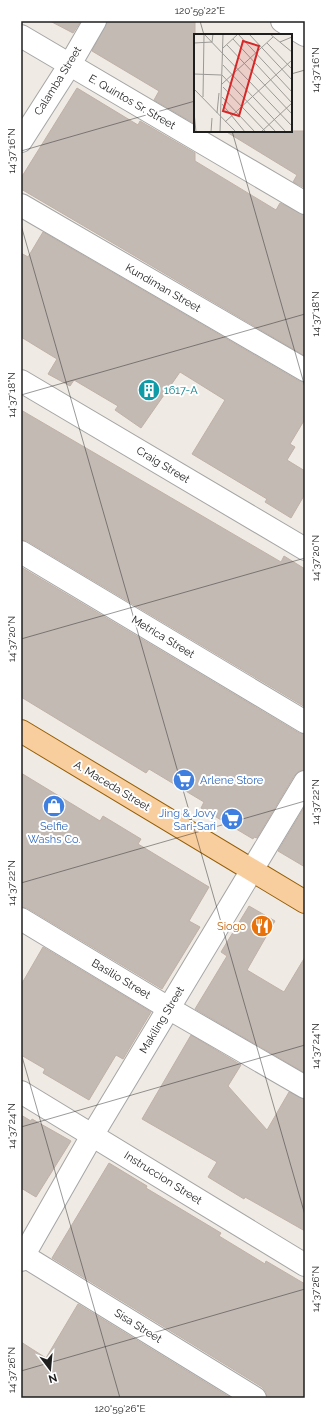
<svg xmlns="http://www.w3.org/2000/svg" width="326" height="1419" font-family="Raleway,sans-serif">
	<style>
		.building { fill: #c3bab4; stroke: #c0b1a7 }
		.lines { fill: none; stroke-linecap: round; stroke-linejoin: round }
		.minor-casing { stroke: #a5a5a5; stroke-width: 24 }
		.major-casing { stroke: #945d04; stroke-width: 24 }
		.minor { stroke: #fff; stroke-width: 22 }
		.major { stroke: #f9ce9f; stroke-width: 22 }
		.ticks { fill: none; stroke: #1e1e1e; stroke-width: 1; stroke-opacity: 0.45 }
		.labels { text-anchor: middle; dominant-baseline: central; stroke-width: 4; stroke-linejoin: round; paint-order: stroke }
		.street-label { font-size: 11px; fill: #1e1e1e; stroke: #fff }
		.culture-label { font-size: 11px; fill: #0d838f; stroke: #fff; text-anchor: start }
		.shop-label { font-size: 11px; fill: #366cbe; stroke: #fff; text-anchor: start }
		.food-label { font-size: 11px; fill: #c56008; stroke: #fff; text-anchor: end }
		.inset-road { fill: none; stroke: #9b9995; stroke-width: 1 }
		.view { fill: #d62828; fill-opacity: 0.15; stroke: #d62828; stroke-width: 2 }
		.inset-edge { fill: none; stroke: #1e1e1e; stroke-width: 2 }
		.neatline { fill: none; stroke: #1e1e1e; stroke-width: 1.5 }
		.ticks-label { font-size: 10px; text-anchor: middle; fill: #1e1e1e }
	</style>
	<rect width="100%" height="100%" fill="#efebe4"/>
	<!-- building -->
	<g class="building">
		<path d="M50,21h31l-8,12z"/>
		<path d="M107,21h88v103l-41,-24 5,-9 -67,-40z"/>
		<path d="M77,88l61,37 2,-4 55,32v8l81,49 4,-7 25,12v141l-284,-167v-11z"/>
		<path d="M225,131h80v57l-12,-6 4,-7z"/>
		<path d="M43,232l256,149 6,1v37l-15,25 5,3 -8,13 18,11v23l-14,24 -26,-16 2,-3 -75,-45 33,-54 -45,-28 -39,56 -26,-18 3,-4 -44,-26 -4,6 -22,-12 9,-15 -36,-22v-84l7,4z"/>
		<path d="M21,410l260,152 3,-6 21,13v138l-278,-166 -6,-1z"/>
		<path d="M21,567l278,166 6,1v36l-6,1 -5,5 -37,62 -3,-1 -1,2 -52,-31 3,-6 -55,-33 -3,4 -125,-76z"/>
		<path d="M21,773l79,48 3,-5 38,23 -3,5 71,43 -20,34 11,6 -38,62 -135,-81 -6,-1z"/>
		<path d="M305,806v61l-27,-16z"/>
		<path d="M249,906l26,15 -28,49 37,22 21,-35v116l-110,-64 32,-53 -6,-4z"/>
		<path d="M43,947l108,65 -28,47 -7,-4 -27,45 -46,-27 2,-4 -24,-14v-70z"/>
		<path d="M191,1035l50,30 -13,21 39,44 22,-38 16,7v132l-60,-34 -1,2 -36,-22 9,-15 -75,-43z"/>
		<path d="M21,1115l10,6 1,-2 39,22 -35,56 -15,-9z"/>
		<path d="M109,1163l38,23 -1,2 75,45 -2,3 46,28 1,-3 39,23v114h-38l-1,-6 -4,-5 -210,-129z"/>
		<path d="M78,1304l153,94h-210v-56l25,16z"/>
	</g>
	<g class="lines">
		<!-- minor casing -->
		<g class="minor-casing">
			<g id="minor">
				<path d="M282,21l23,14"/>
				<path d="M21,36l284,167"/>
				<path d="M21,141l48,-75 26,-45"/>
				<path d="M21,205l284,165"/>
				<path d="M21,381l284,168"/>
				<path d="M21,552l284,170"/>
				<path d="M21,919l149,90 135,78"/>
				<path d="M21,1092l284,173"/>
				<path d="M21,1254l234,144"/>
				<path d="M21,1260l72,-126 212,-352"/>
			</g>
		</g>
		<!-- major casing -->
		<g class="major-casing">
			<path id="major" d="M21,731l284,171"/>
		</g>
		<!-- minor -->
		<use href="#minor" class="minor"/>
		<!-- major -->
		<use href="#major" class="major"/>
	</g>
	<!-- ticks -->
	<path class="ticks" d="M200,21l4,14M291,74l14,-4M232,131l73,256M21,151l174,-50M21,225l284,990M21,395l284,-81M21,639l284,-81M21,883l284,-82M21,1053l99,345M21,1127l284,-82M21,1371l284,-82"/>
	<!-- icons -->
	<defs>
		<g id="building-disc" transform="scale(1.15)"><circle r="9.5" fill="#0f9aa8" stroke="#fff"/><path d="M-4-6H4V6H1V3H-1V6H-4ZM-2.5-4.3h1.7v1.8h-1.7ZM.8-4.3h1.7v1.8H.8ZM-2.5-1h1.7V.8h-1.7ZM.8-1h1.7V.8H.8Z" fill="#fff"/></g>
		<g id="supermarket-disc" transform="scale(1.15)"><circle r="9.5" fill="#3f7fe0" stroke="#fff"/><path d="M-6-5.5h2.5l.6 2H6L4.5 2H-2.5L-4.4-4H-6ZM-1.5 3.2a1.3 1.3 0 1 0 .1 0ZM3 3.2a1.3 1.3 0 1 0 .1 0Z" fill="#fff"/></g>
		<g id="shop-disc" transform="scale(1.15)"><circle r="9.5" fill="#3f7fe0" stroke="#fff"/><path d="M-5-2.5h2.3a2.7 3.5 0 0 1 5.4 0H5L5.5 6h-11ZM-1.5-2.5h3a1.5 2.3 0 0 0-3 0Z" fill="#fff"/></g>
		<g id="restaurant-disc" transform="scale(1.15)"><circle r="9.5" fill="#e8710a" stroke="#fff"/><path d="M-5-6h1v4h1v-4h1v4h1v-4h1v5L-1.5 .5V6h-2V.5L-5-1ZM5-6V6H3V1.5H1.5Q1.5-4 5-6Z" fill="#fff"/></g>
	</defs>
	<g fill-rule="evenodd">
		<use href="#building-disc" x="149" y="390"/>
		<use href="#supermarket-disc" x="184" y="780"/>
		<use href="#shop-disc" x="54" y="806"/>
		<use href="#supermarket-disc" x="232" y="819"/>
		<use href="#restaurant-disc" x="262" y="926"/>
	</g>
	<g class="labels">
		<!-- street labels -->
		<g class="street-label">
			<text transform="translate(58 81) rotate(-58)">Calamba Street</text>
			<text transform="translate(132 102) rotate(30)">E. Quintos Sr. Street</text>
			<text transform="translate(163 288) rotate(30)">Kundiman Street</text>
			<text transform="translate(163 465) rotate(31)">Craig Street</text>
			<text transform="translate(163 637) rotate(31)">Metrica Street</text>
			<text transform="translate(112 786) rotate(31)">A. Maceda Street</text>
			<text transform="translate(121 979) rotate(31)">Basilio Street</text>
			<text transform="translate(162 1020) rotate(-59)">Makiling Street</text>
			<text transform="translate(163 1178) rotate(32)">Instruccion Street</text>
			<text transform="translate(138 1326) rotate(32)">Sisa Street</text>
		</g>
		<!-- culture labels -->
		<g class="culture-label">
			<text x="164" y="390">1617-A</text>
		</g>
		<!-- shop labels -->
		<g class="shop-label">
			<text x="200" y="780">Arlene Store</text>
			<text x="216" y="813" text-anchor="end">Jing &amp; Jovy<tspan x="216" dy="13">Sari-Sari</tspan></text>
			<text x="54" y="826" text-anchor="middle">Selfie<tspan x="54" dy="13">Washs Co.</tspan></text>
		</g>
		<!-- food labels -->
		<g class="food-label">
			<text x="246" y="926">Siogo</text>
		</g>
	</g>
	<!-- overview -->
	<g transform="translate(194 34)">
		<rect width="98" height="98" fill="#efebe4"/>
		<path class="inset-road" d="M10,0l88,92M44,0l54,58M55,0l43,46M76,0l22,18M39,5l59,64M86,8l12,-5M0,9l18,-1 1,-8M73,9l25,26M33,11l65,69M29,14l15,-14M29,31l63,67M0,40l27,1M28,41l54,57M28,50l51,-47M29,53l43,45M0,55l42,43M9,63l1,-62M28,63l33,35M28,70l23,28M0,78l2,20M23,79l2,-20M31,88l67,-62M17,98l1,-14M26,98l3,-98M67,98l31,-29"/>
		<path class="view" d="M49,7l16,5 -20,70 -16,-5z"/>
		<rect width="98" height="98" class="inset-edge"/>
	</g>
	<!-- border -->
	<rect width="326" height="1419" fill="none" stroke="#ffffff" stroke-width="44"/>
	<!-- north arrow -->
	<g transform="translate(50 1369) rotate(164)" stroke="#ffffff" stroke-width="3" paint-order="stroke">
	<path d="M0-3L7 15L0 10L-7 15Z" fill="#1e1e1e"/>
	<text y="-6" font-size="11" font-weight="bold" text-anchor="middle" fill="#1e1e1e">N</text>
	</g>
	<rect x="22" y="22" width="282" height="1375" class="neatline"/>
	<g class="ticks-label">
		<text x="200" y="14">120°59'22"E</text>
		<text transform="translate(315 70) rotate(-90)" y="4">14°37'16"N</text>
		<text transform="translate(11 151) rotate(-90)" y="4">14°37'16"N</text>
		<text transform="translate(315 314) rotate(-90)" y="4">14°37'18"N</text>
		<text transform="translate(11 395) rotate(-90)" y="4">14°37'18"N</text>
		<text transform="translate(315 558) rotate(-90)" y="4">14°37'20"N</text>
		<text transform="translate(11 639) rotate(-90)" y="4">14°37'20"N</text>
		<text transform="translate(315 802) rotate(-90)" y="4">14°37'22"N</text>
		<text transform="translate(11 883) rotate(-90)" y="4">14°37'22"N</text>
		<text transform="translate(315 1046) rotate(-90)" y="4">14°37'24"N</text>
		<text transform="translate(11 1126) rotate(-90)" y="4">14°37'24"N</text>
		<text transform="translate(315 1289) rotate(-90)" y="4">14°37'26"N</text>
		<text transform="translate(11 1370) rotate(-90)" y="4">14°37'26"N</text>
		<text x="120" y="1412">120°59'26"E</text>
	</g>
</svg>
